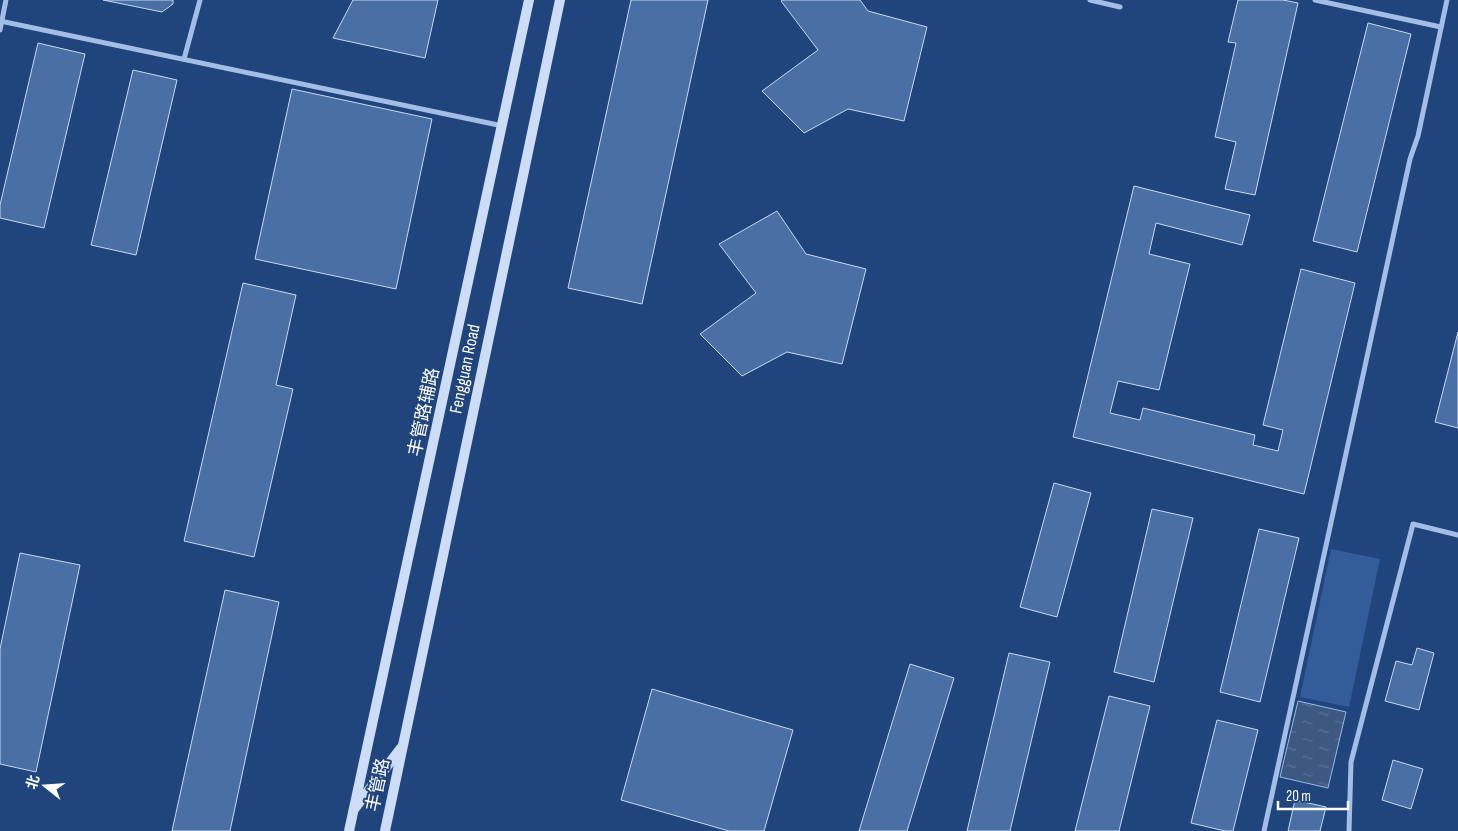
<svg xmlns="http://www.w3.org/2000/svg" width="1458" height="831" font-family="'Sofia Sans Condensed','Noto Sans SC',sans-serif">
	<style>
		.green { fill: #335d9a }
		.water { fill: url(#water-ripples); stroke: #96b9e7 }
		.building { fill: #496fa5; stroke: #c6d9f5 }
		.lines { fill: none; stroke-linecap: round; stroke-linejoin: round }
		.street { stroke: #a3bee6; stroke-width: 5 }
		.secondary { stroke: #cdddf5; stroke-width: 10 }
		.labels { text-anchor: middle; dominant-baseline: central; stroke-width: 4; stroke-linejoin: round; paint-order: stroke }
		.street-label { font-size: 18px; fill: #fff; stroke: #20447c }
	</style>
	<defs>
		<pattern id="water-ripples" width="26" height="14" patternUnits="userSpaceOnUse" patternTransform="scale(1.25)"><rect width="26" height="14" fill="#3e5981"/><path d="M2 4q2-2 4 0t4 0M15 11q2-2 4 0t4 0" fill="none" stroke="#5b7294"/></pattern>
	</defs>
	<rect width="100%" height="100%" fill="#20447c"/>
	<!-- green -->
	<path class="green" d="M1331,549l49,10 -31,148 -49,-10z"/>
	<!-- water -->
	<path class="water" d="M1298,701l48,11 -18,76 -48,-11z"/>
	<!-- building -->
	<g class="building">
		<path d="M103,0h70v4l-11,8z"/>
		<path d="M353,0h85l-13,58 -92,-20z"/>
		<path d="M631,0h77l-66,304 -74,-16z"/>
		<path d="M783,0h77l8,11 59,16 -23,94 -56,-12 -44,24 -42,-42 56,-41 -37,-49z"/>
		<path d="M1238,0h45l15,3 -43,192 -30,-6 11,-47 -21,-5 21,-94 -8,-1z"/>
		<path d="M1368,23l43,11 -54,218 -44,-11z"/>
		<path d="M38,43l47,11 -41,174 -44,-10v-13z"/>
		<path d="M133,70l44,10 -41,175 -45,-10z"/>
		<path d="M292,89l140,30 -36,170 -141,-30z"/>
		<path d="M1134,186l116,29 -8,30 -86,-22 -7,31 41,10 -31,126 -41,-9 -8,32 30,7 3,-12 112,27 -2,10 25,6 5,-21 -20,-5 38,-156 54,14 -51,211 -231,-57z"/>
		<path d="M777,211l29,43 60,15 -24,95 -55,-12 -45,24 -42,-42 56,-41 -37,-49z"/>
		<path d="M243,283l53,12 -20,90 17,4 -39,168 -70,-16z"/>
		<path d="M1458,332v96l-23,-6z"/>
		<path d="M1054,483l37,10 -34,124 -37,-10z"/>
		<path d="M1152,509l41,9 -39,164 -40,-10z"/>
		<path d="M1259,529l40,9 -39,164 -40,-10z"/>
		<path d="M20,553l60,12 -44,207 -36,-8v-115z"/>
		<path d="M225,590l54,12 -49,229h-58z"/>
		<path d="M1417,648l17,5 -15,57 -34,-9 11,-40 16,4z"/>
		<path d="M1009,653l41,9 -40,169h-43z"/>
		<path d="M910,664l44,14 -47,153h-48z"/>
		<path d="M652,689l141,41 -29,101h-35l-108,-31z"/>
		<path d="M1109,696l41,10 -31,125h-44z"/>
		<path d="M1217,720l41,10 -25,101h-8l-34,-8z"/>
		<path d="M1393,760l30,9 -12,40 -29,-9z"/>
		<path d="M1295,800l31,7 -6,24h-32z"/>
	</g>
	<g class="lines">
		<!-- street -->
		<g class="street">
			<path d="M1090,0l30,7"/>
			<path d="M1315,0l126,27"/>
			<path d="M0,21l503,105"/>
			<path d="M0,30l6,-30"/>
			<path d="M184,59l16,-59"/>
			<path d="M1264,831l146,-672 8,-23 29,-136"/>
			<path d="M1349,831l2,-69 62,-238 45,11"/>
		</g>
		<!-- secondary -->
		<g class="secondary">
			<path d="M355,808l46,-60"/>
			<path d="M349,831l180,-831"/>
			<path d="M385,831l175,-831"/>
		</g>
	</g>
	<g class="labels">
		<!-- street labels -->
		<g class="street-label">
			<text transform="translate(465 369) rotate(-78)">Fengguan Road</text>
			<text transform="translate(424 412) rotate(-78)">丰管路辅路</text>
			<text transform="translate(378 785) rotate(-78)">丰管路</text>
		</g>
	</g>
	<!-- north arrow -->
	<g transform="translate(45 786) rotate(287)" stroke="#20447c" stroke-width="4" paint-order="stroke">
	<path d="M0-4L9 19L0 12L-9 19Z" fill="#ffffff"/>
	<text y="-8" font-size="14" font-weight="bold" text-anchor="middle" fill="#ffffff">北</text>
	</g>
	<!-- scale -->
	<path d="M1278 801v8h70v-8" fill="none" stroke="#ffffff" stroke-width="2.5"/>
	<text x="1286" y="801" font-size="15" fill="#ffffff" stroke="#20447c" stroke-width="4" paint-order="stroke">20 m</text>
</svg>
